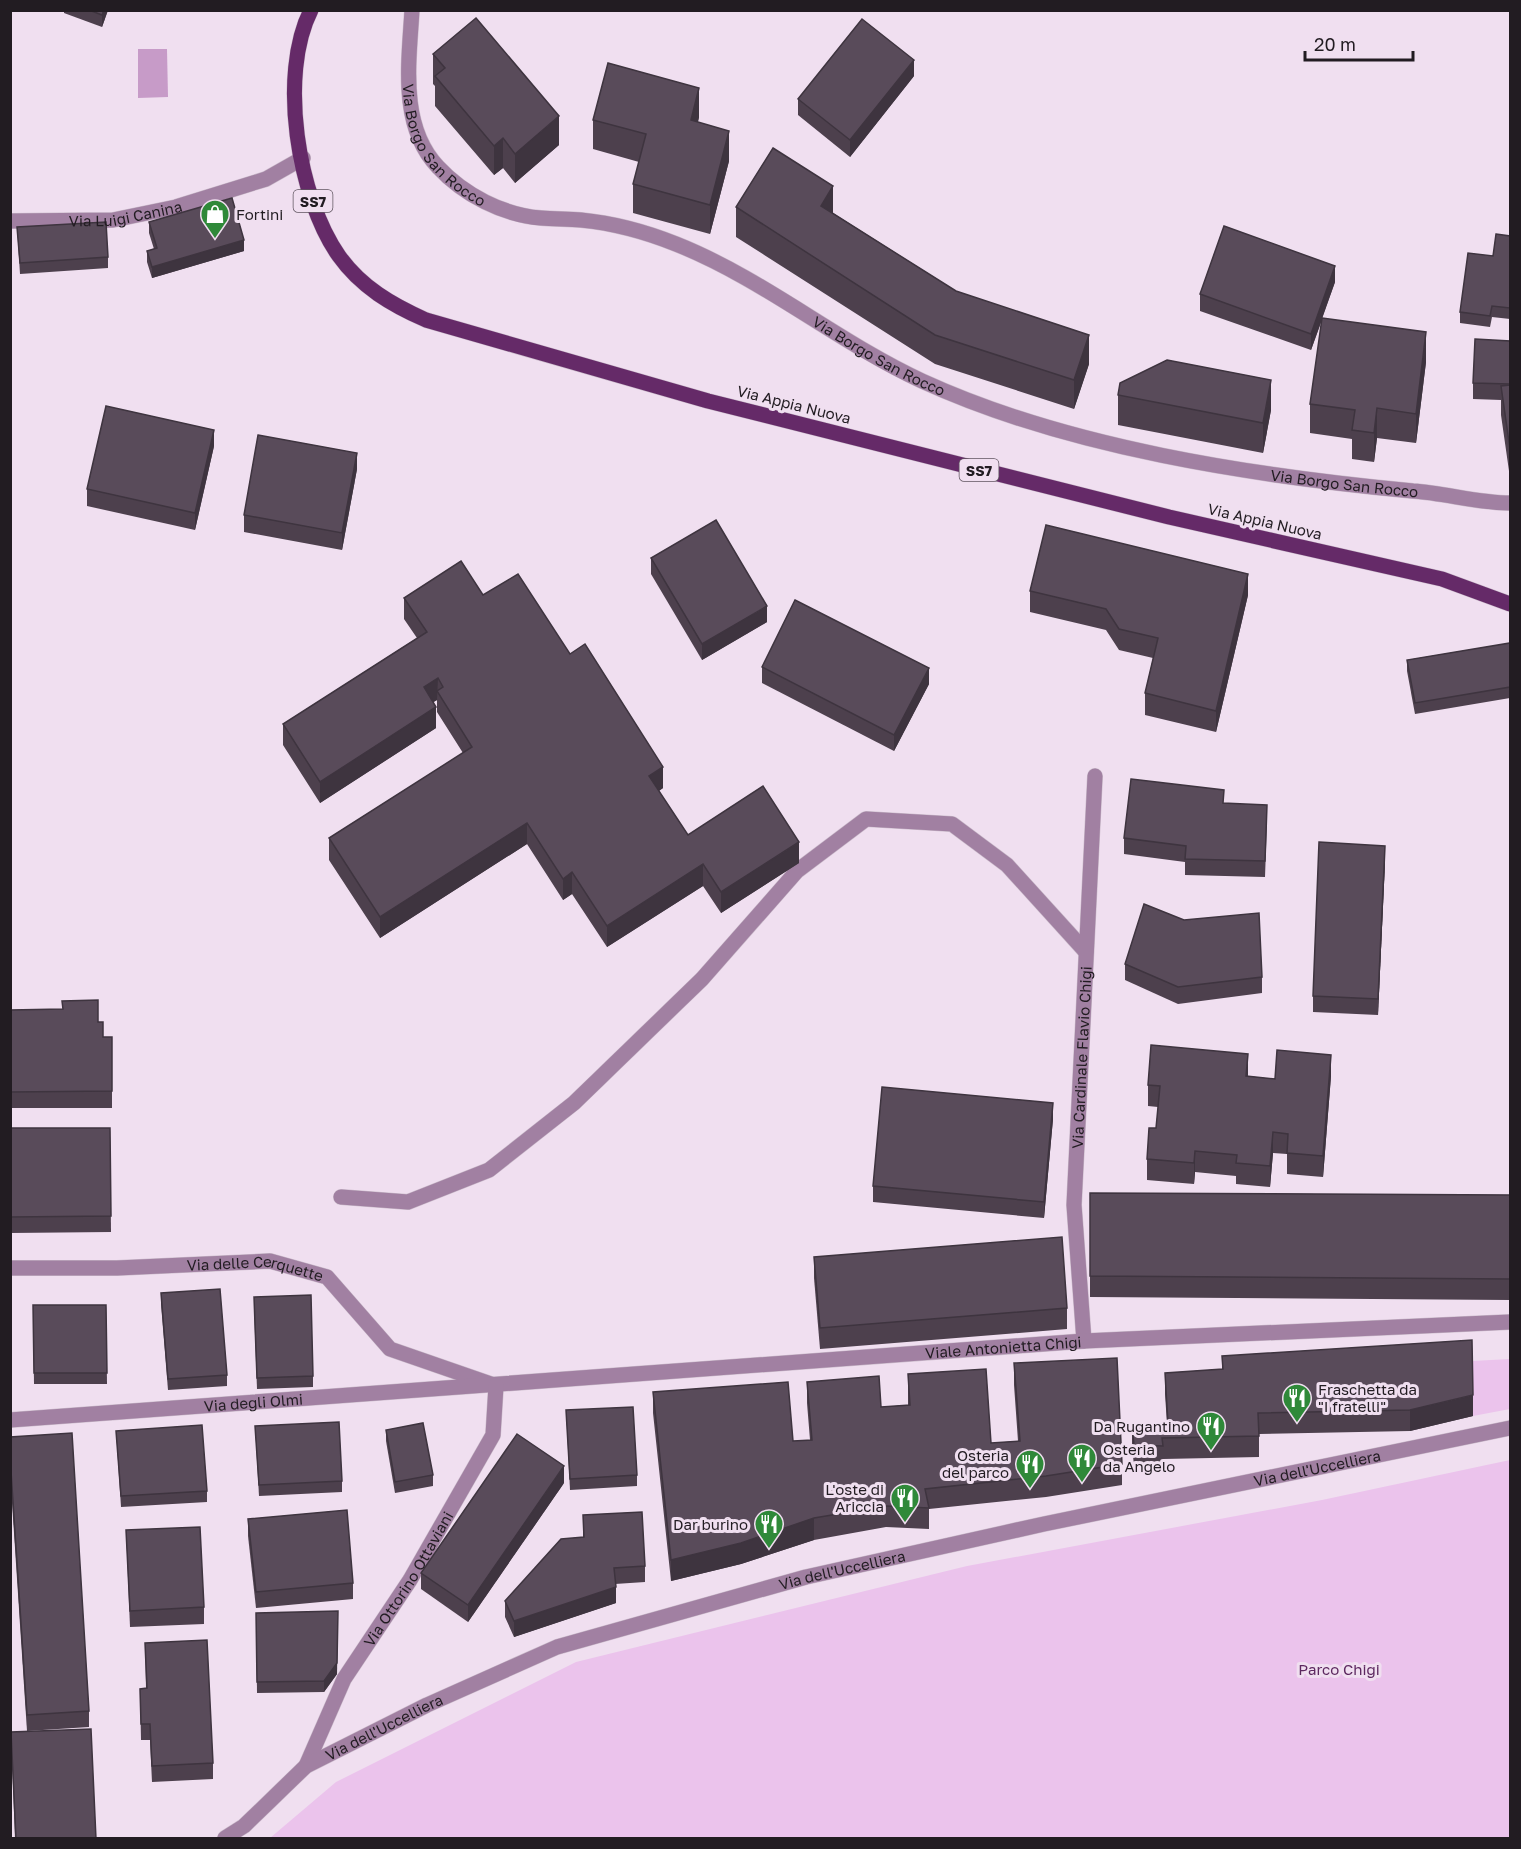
<svg xmlns="http://www.w3.org/2000/svg" width="1521" height="1849" font-family="'Golos Text',sans-serif">
	<style>
		.green { fill: #ebc3ec }
		.water { fill: #c79bc8 }
		.lines { fill: none; stroke-linecap: round; stroke-linejoin: round }
		.minor-casing { stroke: #cbbccb; stroke-width: 16 }
		.major-casing { stroke: #cbbccb; stroke-width: 16 }
		.minor { stroke: #a180a2; stroke-width: 15 }
		.major { stroke: #652a68; stroke-width: 15 }
		.wall { fill: #4d404d }
		.shaded-wall { fill: #3e343f }
		.building { fill: #594b5a; stroke: #3e343f; stroke-width: 1.5 }
		.labels { text-anchor: middle; dominant-baseline: central; stroke-width: 6; stroke-linejoin: round; paint-order: stroke }
		.shield { fill: #f0dff0; stroke: #605660; stroke-width: 1.5 }
		.shield-label { font-size: 14px; font-weight: bold; fill: #221c22 }
		.street-label { font-size: 15px; fill: #221c22; stroke: #f0dff0 }
		.poi-label { font-size: 15px; fill: #221c22; stroke: #f0dff0; text-anchor: end }
		.park-label { font-size: 15px; fill: #5d2860; stroke: #f0dff0 }
	</style>
	<rect width="100%" height="100%" fill="#f0dff0"/>
	<!-- green -->
	<g class="green">
		<path d="M1510,1359v50l-37,7 -1,-55z"/>
		<path d="M1510,1460v378h-1240l66,-56 240,-120 391,-96 355,-66z"/>
	</g>
	<!-- water -->
	<path class="water" d="M138,49h29l1,48 -30,1z"/>
	<g class="lines">
		<!-- minor casing -->
		<g class="minor-casing">
			<g id="minor">
				<path id="s1" d="M412,10c-3,52 -13,116 26,157 26,28 65,48 103,51 13,1 27,1 40,2 31,3 65,12 95,24 88,35 160,97 246,137 146,67 332,95 491,110 32,2 65,12 97,12"/>
				<path id="s2" d="M10,221l103,-1 63,-13 90,-28 37,-21"/>
				<path d="M341,1197l67,5 81,-32 85,-67 128,-124 95,-108 69,-52 86,5 55,41 79,87"/>
				<path id="s3" d="M10,1268h107l153,-7 57,16 63,72 101,35"/>
				<path id="s4" d="M1084,1341l-10,-136 21,-429"/>
				<path id="s5" d="M10,1420l1074,-79 426,-19"/>
				<path id="s6" d="M306,1766l38,-87 66,-99 83,-145 3,-49"/>
				<path id="s7" d="M225,1838l19,-12 62,-60 121,-61 130,-58 249,-70 238,-53 466,-96"/>
			</g>
		</g>
		<!-- major casing -->
		<g class="major-casing">
			<path id="major" d="M311,10c-33,65 -13,188 28,246 22,31 53,49 87,64l282,81 461,116 273,62 68,25"/>
		</g>
		<!-- minor -->
		<use href="#minor" class="minor"/>
		<!-- major -->
		<use href="#major" class="major"/>
	</g>
	<!-- wall -->
	<g class="wall">
		<path d="M64,10h44l-6,17 -38,-14z"/>
		<path d="M433,54l126,91 -44,38 -12,-15 -9,7 -59,-69v-20l-2,-2z"/>
		<path d="M914,76l-64,81 -52,-42v-16z"/>
		<path d="M699,117l-1,5 31,39 -19,73 -77,-21v-29l6,-22 -46,-13v-29z"/>
		<path d="M736,207l97,6 123,78 133,73 -15,45 -139,-45 -199,-127z"/>
		<path d="M149,222l95,29 -92,27 -5,-16v-11l7,-2 -5,-16z"/>
		<path d="M17,227l91,30v11l-88,6z"/>
		<path d="M1510,236v83l-18,-2 -2,10 -30,-4v-11l33,-56z"/>
		<path d="M1335,282l-13,36 104,44 -10,81 -39,-5 -3,24 -22,-3v-20l-42,-6v-29l12,-84 -11,30 -111,-39v-17z"/>
		<path d="M1510,341v137l-9,-63v-15l-28,-1v-16z"/>
		<path d="M1118,395l153,15 -8,43 -145,-28z"/>
		<path d="M214,446l-19,84 -108,-24v-17z"/>
		<path d="M357,469l-15,81 -98,-18v-17z"/>
		<path d="M651,558l116,64 -65,38 -51,-86z"/>
		<path d="M1030,591l218,4 -32,137 -71,-17v-22l8,-35 -34,-8 -13,-20 -76,-18z"/>
		<path d="M483,595l87,59 93,134 -4,3 29,44 111,28 -78,50 -18,-27 -96,61 -35,-53 -9,6 -36,-56 -147,94 -51,-78v-22l134,-85 -26,-41v-12l-4,2 3,26 -116,75 -37,-58v-21l134,-86 -13,-19v-21z"/>
		<path d="M1510,643v55l-95,16 -8,-43v-11z"/>
		<path d="M762,667l167,17 -35,67 -132,-68z"/>
		<path d="M1224,803l43,18 -2,56 -80,-2v-13l-61,-8v-16z"/>
		<path d="M1385,862l-7,153 -65,-3v-16z"/>
		<path d="M1184,920l78,57v16l-84,11 -53,-24v-16z"/>
		<path d="M10,1010l88,12 5,15h9v71h-102z"/>
		<path d="M1248,1076l27,3 56,-3 -8,101 -36,-3v-20l-14,-1 -3,34 -34,-3v-8l-41,-4 -1,12 -47,-4v-21l9,-31 2,-21 -10,-1v-21z"/>
		<path d="M1053,1119l-9,99 -171,-16v-16z"/>
		<path d="M10,1128h100l1,104 -101,1z"/>
		<path d="M1090,1193l420,2v105l-420,-3z"/>
		<path d="M814,1257l253,51v21l-247,20 -6,-71z"/>
		<path d="M161,1293l66,82v11l-59,4 -7,-86z"/>
		<path d="M33,1305h73l1,79h-73z"/>
		<path d="M254,1308l59,68v11l-56,2z"/>
		<path d="M1222,1356l251,60 -63,15 -151,3v23l-96,2v8l-29,-1 -2,-20v-21l35,-1 -2,-30v-21l57,-4z"/>
		<path d="M1014,1363l108,101v21l-76,12 -117,12v20l-43,-2 -72,13 -73,24 -70,17 -18,-168v-21l140,49 17,-1 -3,-37v-21l74,25 27,-2v-31l83,69 27,-2 -4,-56z"/>
		<path d="M566,1410l71,65v11l-67,4z"/>
		<path d="M255,1426l87,55v11l-83,4z"/>
		<path d="M386,1430l47,45v11l-38,7 -9,-52z"/>
		<path d="M116,1431l91,60v11l-86,5z"/>
		<path d="M10,1437l79,274v16l-62,4 -17,-259z"/>
		<path d="M564,1483l-96,139 -47,-33v-16z"/>
		<path d="M583,1515l62,51v16l-30,2 1,19 -102,34 -9,-20v-16l78,-64z"/>
		<path d="M248,1519l105,64v16l-97,9 -8,-72z"/>
		<path d="M126,1530l78,77v17l-74,3z"/>
		<path d="M256,1613l81,61 -13,18 -67,1z"/>
		<path d="M145,1643l68,120v16l-61,3 -2,-42h-9l-1,-51 6,-1z"/>
		<path d="M11,1732l85,107h-81z"/>
	</g>
	<!-- shaded-wall -->
	<g class="shaded-wall">
		<path d="M104,10h4l-6,17v-12z"/>
		<path d="M914,60v16l-64,81v-17z"/>
		<path d="M699,88v29l-8,33v-30z"/>
		<path d="M559,116v29l-44,38v-29z"/>
		<path d="M729,131v30l-19,73v-29z"/>
		<path d="M503,138v30l-9,7v-29z"/>
		<path d="M833,186v30l-12,-10z"/>
		<path d="M244,240v11l-92,27v-11z"/>
		<path d="M1335,266v16l-24,68v-16z"/>
		<path d="M1426,332v30l-10,81v-29z"/>
		<path d="M1089,335v29l-15,45v-29z"/>
		<path d="M1271,380v30l-8,43v-30z"/>
		<path d="M1377,408v30l-3,24v-29z"/>
		<path d="M214,430v16l-19,84v-17z"/>
		<path d="M357,453v16l-15,81v-17z"/>
		<path d="M1248,574v21l-32,137v-21z"/>
		<path d="M767,606v16l-65,38v-16z"/>
		<path d="M929,668v16l-35,67v-16z"/>
		<path d="M438,678l-1,22 -13,8v-21z"/>
		<path d="M436,707v21l-116,75v-21z"/>
		<path d="M663,767v21l-14,9v-21z"/>
		<path d="M527,823v21l-147,94v-21z"/>
		<path d="M799,842v21l-78,50v-21z"/>
		<path d="M1385,846v16l-7,153v-16z"/>
		<path d="M703,864v22l-96,61v-21z"/>
		<path d="M572,872v22l-9,6v-21z"/>
		<path d="M1248,1054v21l-2,22v-21z"/>
		<path d="M1331,1055v21l-8,101v-21z"/>
		<path d="M1053,1103v16l-9,99v-16z"/>
		<path d="M1273,1132v21l-3,34v-21z"/>
		<path d="M1195,1151v21l-1,12v-21z"/>
		<path d="M1473,1395v21l-63,15v-21z"/>
		<path d="M564,1466v17l-96,139v-17z"/>
		<path d="M814,1518v22l-73,24 -70,17v-21z"/>
		<path d="M616,1587v16l-102,34v-16z"/>
		<path d="M338,1622l-1,52 -13,18v-11z"/>
	</g>
	<!-- building -->
	<g class="building">
		<path d="M89,10h15l-2,5z"/>
		<path d="M476,18l83,98 -44,38 -12,-16 -9,8 -59,-70 10,-8 -12,-14z"/>
		<path d="M862,19l52,41 -64,80 -52,-41z"/>
		<path d="M608,63l91,25 -8,32 38,11 -19,74 -77,-21 13,-50 -53,-14z"/>
		<path d="M773,148l60,38 -12,20 135,85 133,44 -15,45 -139,-45 -199,-128z"/>
		<path d="M232,198l12,42 -92,27 -5,-16 10,-3 -8,-26z"/>
		<path d="M106,222l2,35 -88,6 -3,-36z"/>
		<path d="M1224,226l111,40 -24,68 -111,-40z"/>
		<path d="M1496,234l14,2v72l-18,-2 -2,10 -30,-4 8,-59 25,3z"/>
		<path d="M1322,318l104,14 -10,82 -39,-6 -3,25 -22,-3 3,-20 -45,-6z"/>
		<path d="M1475,339l35,2v43l-37,-1z"/>
		<path d="M1167,360l104,20 -8,43 -145,-28 2,-12z"/>
		<path d="M1510,385v64l-9,-63z"/>
		<path d="M106,406l108,24 -19,83 -108,-24z"/>
		<path d="M258,435l99,18 -15,80 -98,-18z"/>
		<path d="M716,520l51,86 -65,38 -51,-86z"/>
		<path d="M1046,525l202,49 -32,137 -71,-18 13,-55 -39,-9 -13,-20 -76,-18z"/>
		<path d="M461,561l22,34 35,-21 52,80 15,-10 78,123 -14,9 39,59 75,-49 36,56 -78,50 -18,-28 -96,62 -35,-54 -9,7 -36,-56 -147,94 -51,-79 143,-91 -35,-56 6,-4 -5,-9 -14,9 12,20 -116,75 -37,-58 144,-92 -23,-34z"/>
		<path d="M795,600l134,68 -35,67 -132,-68z"/>
		<path d="M1510,643v44l-95,16 -8,-43z"/>
		<path d="M1131,779l93,11 -1,13 44,2 -2,56 -80,-2 1,-13 -62,-8z"/>
		<path d="M1319,842l66,4 -7,153 -65,-3z"/>
		<path d="M1144,904l40,16 75,-7 3,64 -84,10 -53,-23z"/>
		<path d="M98,1000v22h5v15h9v54l-102,1v-82l53,-1 -1,-8z"/>
		<path d="M1151,1045l97,9 -2,22 29,3 2,-29 54,5 -8,101 -36,-3 1,-19 -15,-2 -3,34 -34,-3 1,-8 -42,-4 -1,12 -47,-4 2,-31h7l4,-42 -12,-1z"/>
		<path d="M882,1087l171,16 -9,99 -171,-16z"/>
		<path d="M10,1128h100l1,88 -101,1z"/>
		<path d="M1090,1193l420,2v84l-420,-3z"/>
		<path d="M1062,1237l5,71 -247,20 -6,-71z"/>
		<path d="M220,1289l7,86 -59,4 -7,-86z"/>
		<path d="M311,1295l2,81 -56,2 -3,-81z"/>
		<path d="M33,1305h73l1,68h-73z"/>
		<path d="M1472,1340l1,55 -63,15 -152,3 1,23 -97,2 1,8 -29,-1 -2,-20 36,-1 -3,-51 58,-4 -1,-13z"/>
		<path d="M1117,1358l5,106 -76,12 -121,13 4,19 -43,-2 -72,12 -73,25 -70,17 -18,-168 135,-10 5,59 19,-1 -5,-58 72,-6 2,31 29,-2 -2,-31 78,-5 5,74 29,-2 -6,-78z"/>
		<path d="M633,1407l4,68 -67,4 -4,-69z"/>
		<path d="M339,1422l3,59 -83,4 -4,-59z"/>
		<path d="M423,1423l10,52 -38,7 -9,-52z"/>
		<path d="M202,1425l5,66 -86,5 -5,-65z"/>
		<path d="M72,1433l17,278 -62,4 -17,-259v-19z"/>
		<path d="M517,1434l47,32 -96,139 -47,-32z"/>
		<path d="M347,1510l6,73 -97,9 -8,-73z"/>
		<path d="M642,1512l3,54 -31,2 2,19 -102,34 -9,-20 56,-62 23,-2 -1,-22z"/>
		<path d="M200,1527l4,80 -74,4 -4,-81z"/>
		<path d="M338,1611l-1,52 -13,18 -67,1 -1,-69z"/>
		<path d="M207,1640l6,123 -61,3 -2,-42h-9l-1,-35 7,-1 -2,-45z"/>
		<path d="M91,1729l5,110h-80l-5,-107z"/>
	</g>
	<!-- icons -->
	<defs>
		<g id="shop-pin" transform="scale(1.5)"><path d="M0 17L-7.5 6A9.5 9.5 0 1 1 7.5 6Z" fill="#2f8939" stroke="#f0dff0"/><path d="M-5-2.5h2.3a2.7 3.5 0 0 1 5.4 0H5L5.5 6h-11ZM-1.5-2.5h3a1.5 2.3 0 0 0-3 0Z" fill="#fff"/></g>
		<g id="restaurant-pin" transform="scale(1.5)"><path d="M0 17L-7.5 6A9.5 9.5 0 1 1 7.5 6Z" fill="#2f8939" stroke="#f0dff0"/><path d="M-5-6h1v4h1v-4h1v4h1v-4h1v5L-1.5 .5V6h-2V.5L-5-1ZM5-6V6H3V1.5H1.5Q1.5-4 5-6Z" fill="#fff"/></g>
	</defs>
	<g fill-rule="evenodd">
		<use href="#shop-pin" x="215" y="214"/>
		<use href="#restaurant-pin" x="1297" y="1398"/>
		<use href="#restaurant-pin" x="1211" y="1426"/>
		<use href="#restaurant-pin" x="1082" y="1458"/>
		<use href="#restaurant-pin" x="1030" y="1464"/>
		<use href="#restaurant-pin" x="905" y="1498"/>
		<use href="#restaurant-pin" x="769" y="1524"/>
	</g>
	<g class="labels">
		<!-- shield labels -->
		<g class="shield">
			<rect x="293.5" y="190" width="39" height="22" rx="4.5"/>
			<rect x="959.5" y="459" width="39" height="22" rx="4.5"/>
		</g>
		<g class="shield-label">
			<text x="313" y="201">SS7</text>
			<text x="979" y="470">SS7</text>
		</g>
		<!-- street labels -->
		<g class="street-label">
			<text stroke="none"><textPath href="#s1" startOffset="148">Via Borgo San Rocco</textPath></text>
			<text stroke="none"><textPath href="#s2" startOffset="116">Via Luigi Canina</textPath></text>
			<text stroke="none"><textPath href="#s1" startOffset="652">Via Borgo San Rocco</textPath></text>
			<text transform="translate(794 404) rotate(14)">Via Appia Nuova</text>
			<text stroke="none"><textPath href="#s1" startOffset="1138">Via Borgo San Rocco</textPath></text>
			<text transform="translate(1265 521) rotate(13)">Via Appia Nuova</text>
			<text stroke="none"><textPath href="#s4" startOffset="284">Via Cardinale Flavio Chigi</textPath></text>
			<text stroke="none"><textPath href="#s3" startOffset="246">Via delle Cerquette</textPath></text>
			<text stroke="none"><textPath href="#s5" startOffset="996">Viale Antonietta Chigi</textPath></text>
			<text stroke="none"><textPath href="#s5" startOffset="244">Via degli Olmi</textPath></text>
			<text stroke="none"><textPath href="#s7" startOffset="1168">Via dell'Uccelliera</textPath></text>
			<text stroke="none"><textPath href="#s7" startOffset="682">Via dell'Uccelliera</textPath></text>
			<text stroke="none"><textPath href="#s6" startOffset="214">Via Ottorino Ottaviani</textPath></text>
			<text stroke="none"><textPath href="#s7" startOffset="196">Via dell'Uccelliera</textPath></text>
		</g>
		<!-- poi labels -->
		<g class="poi-label">
			<text x="236" y="214" text-anchor="start">Fortini</text>
			<text x="1318" y="1389" text-anchor="start">Fraschetta da<tspan x="1318" dy="17">"I fratelli"</tspan></text>
			<text x="1190" y="1426">Da Rugantino</text>
			<text x="1103" y="1449" text-anchor="start">Osteria<tspan x="1103" dy="17">da Angelo</tspan></text>
			<text x="1009" y="1455">Osteria<tspan x="1009" dy="17">del parco</tspan></text>
			<text x="884" y="1489">L'oste di<tspan x="884" dy="17">Ariccia</tspan></text>
			<text x="748" y="1524">Dar burino</text>
		</g>
		<!-- park labels -->
		<g class="park-label">
			<text x="1339" y="1669">Parco Chigi</text>
		</g>
	</g>
	<!-- border -->
	<rect width="1521" height="1849" fill="none" stroke="#221c22" stroke-width="24"/>
	<!-- scale -->
	<path d="M1305 51v9h108v-9" fill="none" stroke="#221c22" stroke-width="3"/>
	<text x="1314" y="51" font-size="18" fill="#221c22" stroke="#f0dff0" stroke-width="4.5" paint-order="stroke">20 m</text>
</svg>
